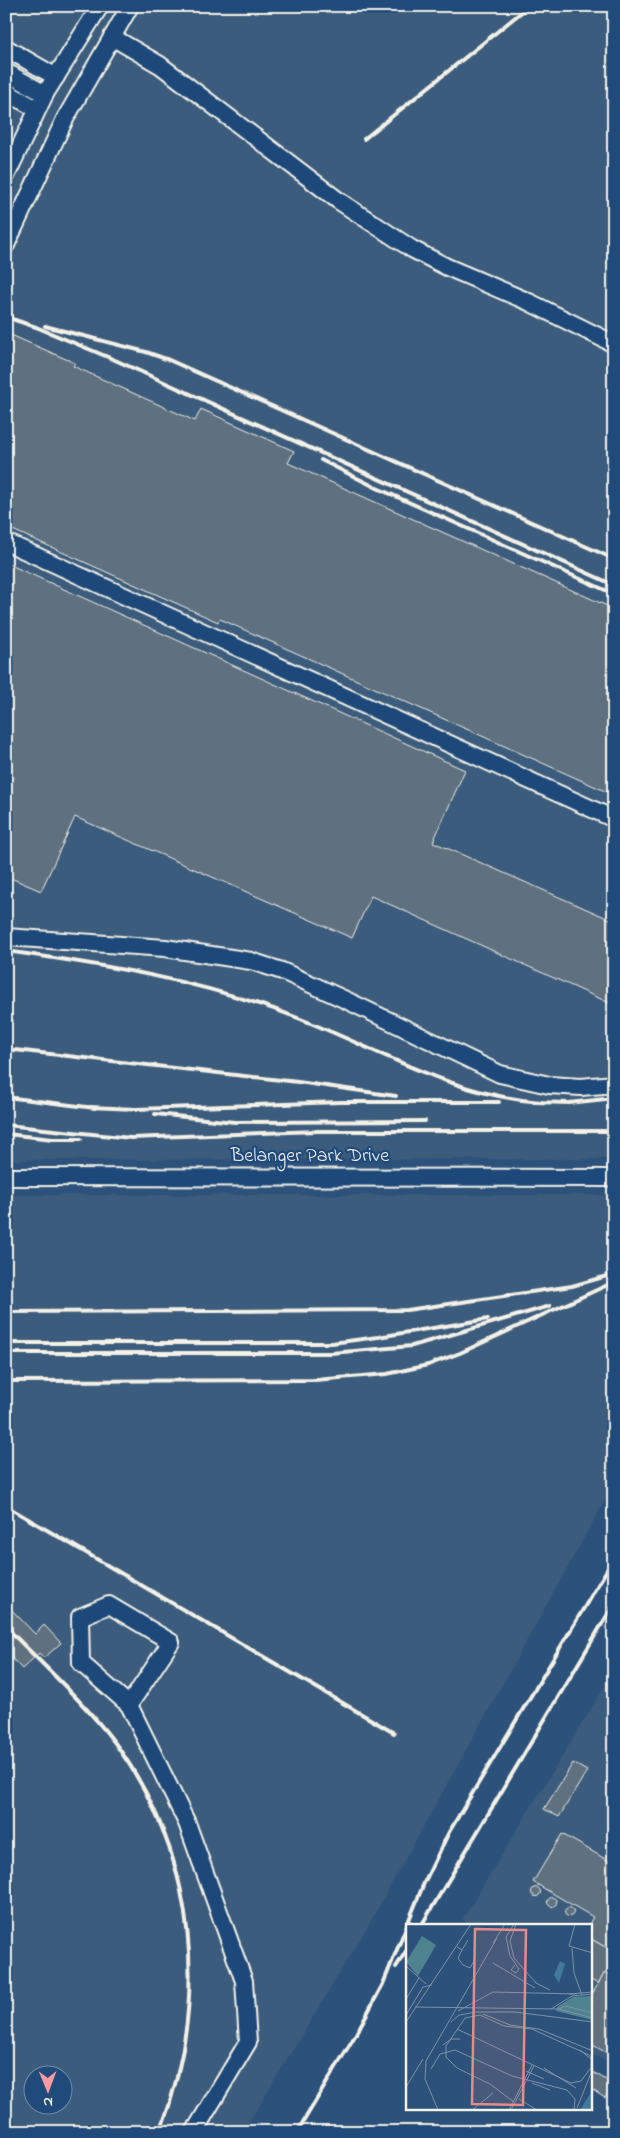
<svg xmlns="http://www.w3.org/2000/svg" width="620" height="2138" font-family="'Indie Flower',sans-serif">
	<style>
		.built { fill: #3b5b7c; fill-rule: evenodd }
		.building { fill: #5f707f; stroke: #f4f1e8 }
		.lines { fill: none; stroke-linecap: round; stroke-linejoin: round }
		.minor-casing { stroke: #f4f1e8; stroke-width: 20 }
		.minor { stroke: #1f4a7a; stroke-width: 16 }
		.rail { stroke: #f4f1e8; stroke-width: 4 }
		.labels { text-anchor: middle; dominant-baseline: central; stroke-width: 4.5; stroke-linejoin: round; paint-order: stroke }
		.street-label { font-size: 20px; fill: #f4f1e8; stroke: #1f4a7a }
		.inset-road { fill: none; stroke: #7c92a7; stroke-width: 1 }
		.view { fill: #e58c88; fill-opacity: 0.15; stroke: #e58c88; stroke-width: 2.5 }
		.inset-edge { fill: none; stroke: #f4f1e8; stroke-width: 2.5 }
	</style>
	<rect width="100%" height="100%" fill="#2c527b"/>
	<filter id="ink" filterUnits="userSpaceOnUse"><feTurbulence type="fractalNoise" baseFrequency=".02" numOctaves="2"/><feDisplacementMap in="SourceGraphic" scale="10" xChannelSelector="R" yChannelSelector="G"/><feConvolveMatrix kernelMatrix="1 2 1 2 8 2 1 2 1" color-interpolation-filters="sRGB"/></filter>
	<g filter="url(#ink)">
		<!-- built -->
		<g class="built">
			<path d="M6,6h608v1153l-608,1z"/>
			<path d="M6,1195h608v289l-246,442 -125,206h-237zM32,2076h30v30h-30z"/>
			<path d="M614,1671v394l-23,-11v-128h-120l-9,-6z"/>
		</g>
		<!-- building -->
		<g class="building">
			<path d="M11,335l64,28 -2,3 122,55 6,-12 93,42 -6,12 326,146v186l-394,-176 -2,3 -212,-95v-181z"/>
			<path d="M6,563l459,207 -32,72 181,79v84l-243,-109 -19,42 -277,-121 -34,74 -35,-15z"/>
			<path d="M8,1606l27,28 9,-9 17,18 -17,15 -5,-5 -17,16 -16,-17v-44z"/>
			<path d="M573,1763l14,8 -28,46 -15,-8z"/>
			<path d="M562,1834l52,30v88l-23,-13v-13h-3l5,-9 -60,-35z"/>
			<circle cx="536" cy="1892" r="4.5"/>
			<circle cx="552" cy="1902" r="4.5"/>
			<circle cx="569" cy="1912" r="4.5"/>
			<path d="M591,1939l23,13v7l-16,25 -7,-4z"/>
			<path d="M605,1972l9,5v80l-23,-13v-48z"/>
			<path d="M591,2071l22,13 -8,14 -14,-9z"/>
		</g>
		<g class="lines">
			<!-- minor casing -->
			<g class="minor-casing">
				<g id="minor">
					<path d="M112,37l48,28 179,136 73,48 35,18 82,35 85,42"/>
					<path d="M6,48l50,29"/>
					<path d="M6,72l39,22"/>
					<path d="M6,92l31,17"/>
					<path d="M6,176l39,-82 55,-88"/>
					<path d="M6,245l59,-126 65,-113"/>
					<path d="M6,542l608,277"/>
					<path d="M6,937l159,11 86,13 31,10 66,30 152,73 49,11 32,2 33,-3"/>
					<path d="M6,1177l608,1"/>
					<path d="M129,1705l42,-63 -62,-37 -29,12 1,46 48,42 58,118 57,158 4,61 -54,90"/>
				</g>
			</g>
			<!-- minor -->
			<use href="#minor" class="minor"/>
			<!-- rail -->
			<g class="rail">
				<path d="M364,139l165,-133"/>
				<path d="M6,317l30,10 79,33 499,225"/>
				<path d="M45,326l101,26 23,8 445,199"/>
				<path d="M321,460l56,28 237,106"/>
				<path d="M6,951c100,14 198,30 292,67 80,31 155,78 243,84"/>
				<path d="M6,1049l292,33 98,14"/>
				<path d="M6,1097l89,11"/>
				<path d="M534,1102l35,1 45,-5"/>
				<path d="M89,1107l47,2 204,-7h159"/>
				<path d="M155,1114l80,8 190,-1"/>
				<path d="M6,1125l125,13 187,-7h296"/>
				<path d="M6,1134l47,5h28"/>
				<path d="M6,1312l401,-2 165,-24 42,-12"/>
				<path d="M6,1343h326l46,-6 110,-18"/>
				<path d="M6,1353h325l81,-7 138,-40"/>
				<path d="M6,1381l309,-1 72,-6 41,-9 32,-12 154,-71"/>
				<path d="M6,1506l388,227"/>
				<path d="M6,1627c37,38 77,74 109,116 84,116 94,258 45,389"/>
				<path d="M421,1926l193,-322"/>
				<path d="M396,1967l12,-19"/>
				<path d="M356,2034l27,-50 41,-101 25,-51 165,-274"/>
				<path d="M297,2132l62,-103"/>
			</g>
		</g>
	</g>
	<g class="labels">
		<!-- street labels -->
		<g class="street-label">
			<text x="310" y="1156">Belanger Park Drive</text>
		</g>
	</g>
	<!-- overview -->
	<g transform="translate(406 1924)">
		<rect width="186" height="186" fill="#2c527b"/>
		<path d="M16,12l14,9 -18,31 -12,-14zM186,72v24l-36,-9 1,-4 16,-10z" fill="#508390"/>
		<path d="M154,37l5,3 -6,19 -5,-8zM186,160v26h-12l10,-16z" fill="#42799d"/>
		<path class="inset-road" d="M108,0l-8,13 4,19 9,13 -3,4 -5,-3 4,-5M110,0l-6,17 4,17 22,25 14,7M169,0l-6,22 24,7M87,19l12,-19M51,23l5,3 6,-10M166,24l2,25 8,22M56,26l-4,8 5,7 7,3 5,-9M87,39l42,25M0,42l20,18M163,70l24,-2M0,75l13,-21M9,83l143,2 35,9M145,85l21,-13 21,-2M152,85l8,-3 27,7M52,87l35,-19 84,2M77,90l27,11 29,4 54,22M0,91l17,-28 9,-2M0,98l65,-98M45,98l8,-7 17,-3h39l78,10M51,105l114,54 10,-2 12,-16M37,121l8,-6h9M174,126l11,9v13M138,144l32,20M25,145l9,-15 15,-4 57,26 55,14 8,9 -1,11M120,147l18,8M126,159l18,7M0,163l17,-28M113,175l18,11M108,178l-24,-18 -33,-16 -11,-11v-11l19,-28 15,-3 24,11 28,3 57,26 4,5M171,184l16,-40M32,186l-13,-31 1,-18 71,-123M66,186l21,-17M103,186l23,-45M105,186l23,-44"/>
		<path class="view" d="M69,5l51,1 -3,175 -51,-1z"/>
		<rect width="186" height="186" class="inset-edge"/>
	</g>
	<!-- margin -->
	<rect width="620" height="2138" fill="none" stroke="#1f4a7a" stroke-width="25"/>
	<rect x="12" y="12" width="595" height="2113" fill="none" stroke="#f4f1e8" stroke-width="2" filter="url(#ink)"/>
	<!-- north arrow -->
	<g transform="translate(48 2090) rotate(179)"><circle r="24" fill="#1f4a7a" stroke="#748da6"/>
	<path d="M0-4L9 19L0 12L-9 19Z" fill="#ff9aa2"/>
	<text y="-8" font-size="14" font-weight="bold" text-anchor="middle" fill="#f4f1e8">N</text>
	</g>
</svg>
